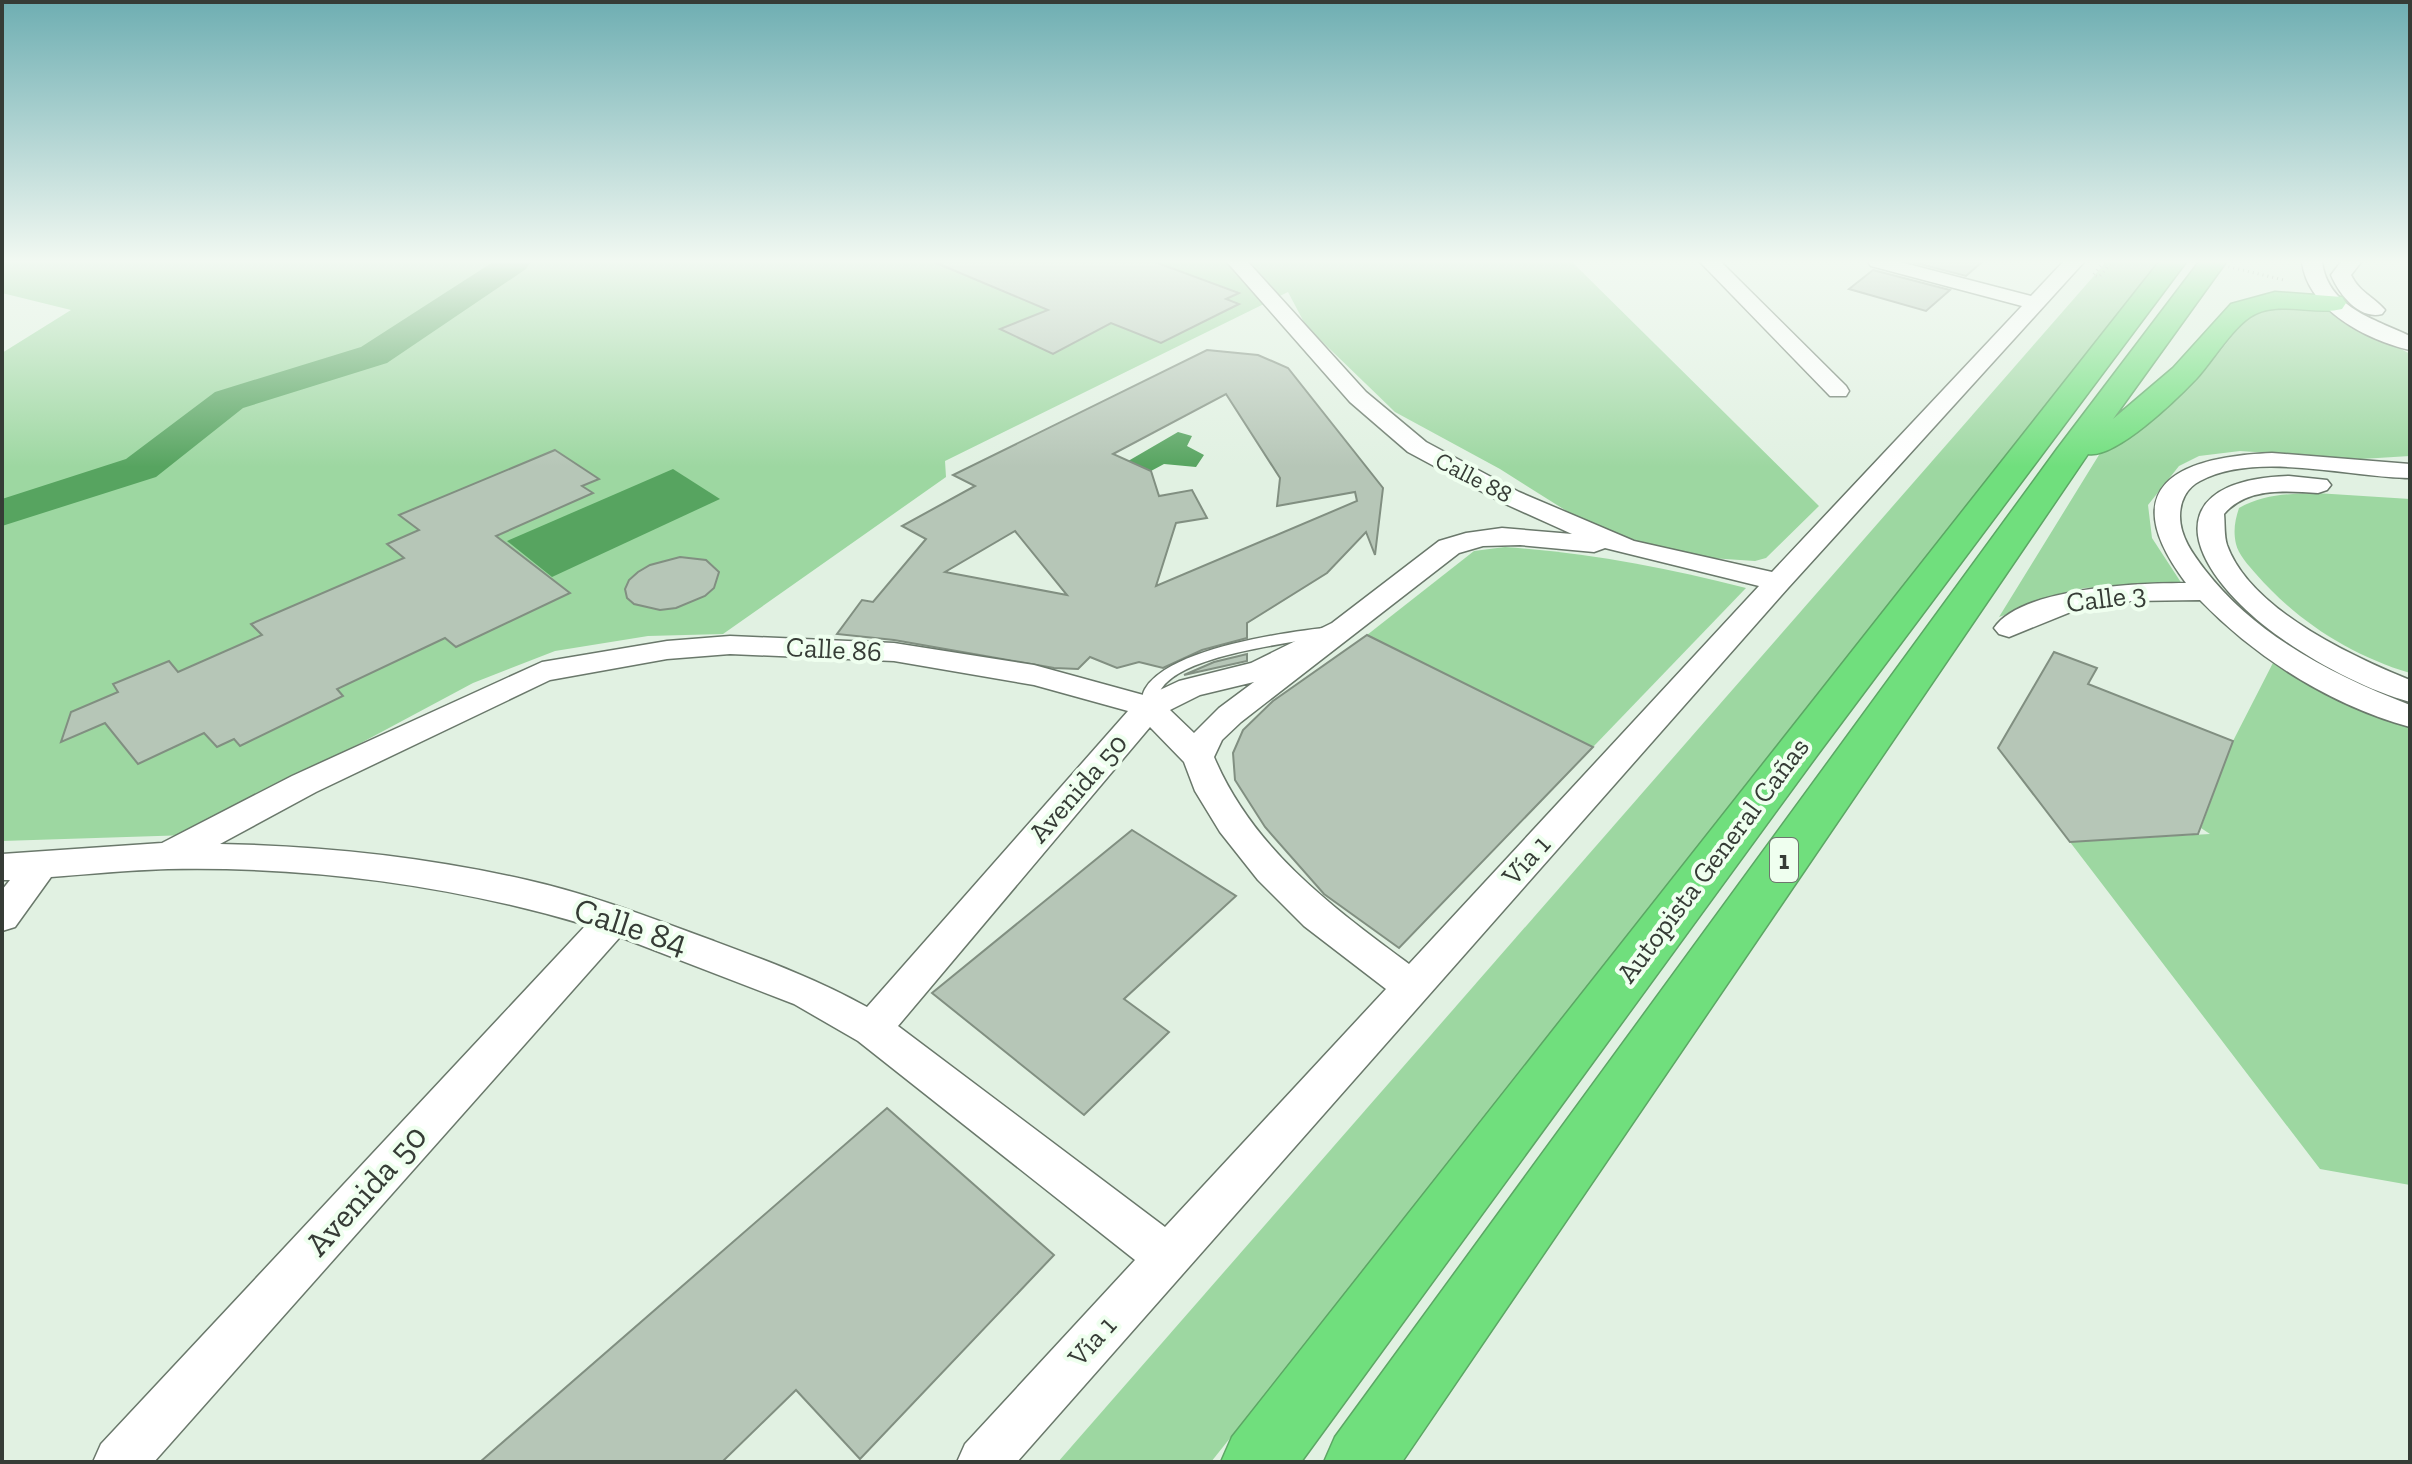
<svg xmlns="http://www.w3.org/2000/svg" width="2412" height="1464" font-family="'Zilla Slab',serif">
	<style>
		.green { fill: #9dd7a1 }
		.water { fill: #57a460 }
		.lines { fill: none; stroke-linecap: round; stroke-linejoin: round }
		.river { fill: #57a460; fill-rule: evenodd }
		.building { fill: #b6c6b7; stroke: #818f81; stroke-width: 2; fill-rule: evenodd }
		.lane-casing { stroke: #6a786b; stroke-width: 3 }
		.street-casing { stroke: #6a786b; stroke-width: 3 }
		.highway-casing { stroke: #5ca664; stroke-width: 3 }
		.path { stroke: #879187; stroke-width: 3; stroke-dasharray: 1 4; stroke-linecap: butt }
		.lane { fill: #fff; fill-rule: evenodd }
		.street { fill: #fff; fill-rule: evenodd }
		.highway { fill: #70df7d; fill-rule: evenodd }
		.path-bridge { stroke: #879187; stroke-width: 3; stroke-dasharray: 1 4; stroke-linecap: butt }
		.labels { text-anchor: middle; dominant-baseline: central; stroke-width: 8; stroke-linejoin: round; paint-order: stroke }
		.far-street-label { font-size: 24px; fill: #363c36; stroke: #efffef }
		.shield { fill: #efffef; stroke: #6e766e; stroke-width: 2 }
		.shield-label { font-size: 26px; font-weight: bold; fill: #363c36 }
		.street-label { font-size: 28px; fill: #363c36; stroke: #efffef }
		.near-street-label { font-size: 34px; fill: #363c36; stroke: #efffef }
	</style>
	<rect width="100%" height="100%" fill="#e1f1e2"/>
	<!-- green -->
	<g class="green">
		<path d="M2,262h1570l247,244 -53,52 -11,3 -60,-4 -66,-15 -45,-20 -84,-53 -105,-57 -89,-86 -18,-34 -343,169 1,16 -223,157 -75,2 -93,15 -82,32 -284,152 -187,6v-488l69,-43 -69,-17z"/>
		<path d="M2106,262h54l-490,625 -459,575h-153z"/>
		<path d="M2272,305l53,1 85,48v102l-49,3 -121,-8 -41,5 -20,10 -31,39 4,33 30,46 -98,4 -85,29 103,-167 100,-76 50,-63z"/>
		<path d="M2316,493l94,6v174c-60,-18 -113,-52 -154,-99 -7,-8 -18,-20 -20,-30 -3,-13 -1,-24 3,-36 25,-14 49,-14 77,-15z"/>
		<path d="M1505,547c85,6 158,20 241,41l-153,159 -226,-112 107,-84z"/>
		<path d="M2276,657l134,68v460l-90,-16 -250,-327 140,-8 -9,-6 32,-87z"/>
	</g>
	<!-- water -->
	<g class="water">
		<path d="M1178,432l14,4 -5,10 17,9 -8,12 -32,-3 -13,7 -28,-7z"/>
		<path d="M673,469l47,30 -168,78 -45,-36z"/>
	</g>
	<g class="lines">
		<!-- river -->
		<path class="river" d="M493,262h38l-5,7 -139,94 -144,45 -87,69 -154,49v-27l124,-40 89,-67 146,-45z"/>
	</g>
	<!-- building -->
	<g class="building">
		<path d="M934,262h221l84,31 -13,6 13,5 -78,39 -50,-20 -58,31 -53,-25 48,-19z"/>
		<path d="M1912,262h70l-16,14z"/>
		<path d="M1873,270l77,20 -24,21 -77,-22z"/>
		<path d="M1207,350l51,5 30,13 95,120 -8,67 -9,-23 -39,41 -80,50v15l-45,12 -39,18 -24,-6 -22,6 -27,-11 -12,12 -24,-1 -160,-28 -57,-6 25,-34 11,2 53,-63 -24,-13 73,-40 -22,-11zM1226,394l54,84 -3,28 78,-14 2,9 -201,85 20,-63 31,-5 -15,-28 -33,6 -8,-25 -38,-17zM1015,531l52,64 -122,-23z"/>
		<path d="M555,450l44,29 -17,7 11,7 -97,43 74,57 -114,54 -11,-9 -108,51 6,7 -103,50 -6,-7 -17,8 -13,-14 -66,31 -33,-41 -44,19 10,-30 47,-20 -5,-8 56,-23 9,11 84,-37 -11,-11 153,-66 -17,-14 32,-14 -20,-15z"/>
		<path d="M680,557l26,3 13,12 -5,16 -9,8 -29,12 -16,2 -26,-6 -7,-6 -2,-9 4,-9 9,-8 12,-7z"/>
		<path d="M1367,635l226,112 -194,201 -75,-54 -59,-67 -30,-47 -2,-27 10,-23 30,-29z"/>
		<path d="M2054,652l43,16 -9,16 145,57 -35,93 -128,8 -72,-94z"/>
		<path d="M1247,654v7l-63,14 30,-13z"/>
		<path d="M1132,830l104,66 -112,103 45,33 -85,83 -152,-122z"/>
		<path d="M887,1108l167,147 -194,204 -64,-69 -74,72h-242z"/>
	</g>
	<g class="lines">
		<!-- lane casing -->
		<g class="lane-casing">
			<path id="lane" d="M1332,627l5,1 2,3 -2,3c-38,9 -161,19 -178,59 -3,6 -2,12 -4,18h-12l-2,-4c1,-6 1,-13 4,-18 24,-41 142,-57 187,-62z"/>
		</g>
		<!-- street casing -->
		<g class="street-casing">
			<g id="street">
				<path d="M1227,262h21l118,130 60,50 93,50 115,49 138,31 250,-266 -151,-40 -3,-4h32l131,34 32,-34h21l-296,326 -771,874h-60l8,-18 170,-184 -277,-219 -64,-37 -174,-67 -466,525h-61l8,-18 485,-519c-134,-40 -278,-59 -418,-56 -39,1 -78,5 -117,8l-36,50 -13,4v-41l8,-10h-8v-26l160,-11 130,-67 250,-114 125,-21 63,-5 164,7 140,22 113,31 32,-15 72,-18 81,-40 107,-82 27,-8 36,-5 70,6 -71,-32 -93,-50 -58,-50zM1520,545l74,7 11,-4 154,38 -350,378c-78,-58 -156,-115 -195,-207l8,-17 19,-18 218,-169 24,-7zM730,654l164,7 140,24 94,26 -261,296c-50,-28 -102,-47 -156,-67 -60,-22 -121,-46 -184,-60 -101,-23 -204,-34 -307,-36l96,-52 234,-112 117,-21zM1254,682l-35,26 -25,25 -24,-23 30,-15zM1150,727l34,35 11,29 25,41 38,48 46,46 82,63 -221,238 -267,-201z"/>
				<path d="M1700,262h21l125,124 3,5 -3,5h-16z"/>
				<path d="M2302,262h20c6,45 52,57 88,74v14c-43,-10 -102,-40 -108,-88z"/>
				<path d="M2341,262h20l-10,13c8,17 23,22 34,35l-3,4c-23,6 -43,-20 -51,-39z"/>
				<path d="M2272,453l138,11v14c-62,-1 -154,-27 -210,3 -14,7 -20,21 -20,35 0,21 13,38 25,54 51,66 128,105 205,135v22c-78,-21 -154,-69 -210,-127l-69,1 -48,6 -74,30 -10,-3 -5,-6c28,-41 147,-45 192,-45 -72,-96 -10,-126 86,-130z"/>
				<path d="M2289,476l38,4 4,5 -4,5 -9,3c-32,-2 -71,-6 -94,21 1,10 0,22 3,31 23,64 124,111 183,135v22c-55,-15 -129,-57 -169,-97 -71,-71 -55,-126 48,-129z"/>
			</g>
		</g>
		<!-- highway casing -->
		<g class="highway-casing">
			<g id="highway">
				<path d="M2159,262h27l-368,492 -517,708h-80l11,-25z"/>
				<path d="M2199,262h27l-113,157 60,-51 58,-64 44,-12 67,5 4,6 -4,6c-28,7 -66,-10 -92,8 -18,12 -37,43 -53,61 -19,20 -81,81 -109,76l-686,1008h-78l11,-25 722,-988z"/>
			</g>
		</g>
		<!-- path -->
		<path class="path" d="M2104,262l-11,13 6,2 13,-15"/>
		<!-- lane -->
		<use href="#lane" class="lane"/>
		<!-- street -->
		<use href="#street" class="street"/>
		<!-- highway -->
		<use href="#highway" class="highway"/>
		<!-- path-bridge -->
		<path class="path-bridge" d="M2209,262l75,18"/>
	</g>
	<!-- sky -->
	<linearGradient id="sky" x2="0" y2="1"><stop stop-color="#6eaeb2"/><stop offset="0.56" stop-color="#f2f9f2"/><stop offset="1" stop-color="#f2f9f2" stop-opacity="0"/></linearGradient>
	<rect width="2412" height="467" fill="url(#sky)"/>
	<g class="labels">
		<!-- far-street labels -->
		<g class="far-street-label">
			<text transform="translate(1474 477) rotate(27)">Calle 88</text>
		</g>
		<!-- shield labels -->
		<rect class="shield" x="1770" y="838" width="28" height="44" rx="6"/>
		<g class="shield-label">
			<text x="1784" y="860">1</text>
		</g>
		<!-- street labels -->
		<g class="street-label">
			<text transform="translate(2106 598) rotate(-7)">Calle 3</text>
			<text transform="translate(834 649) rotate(3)">Calle 86</text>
			<text transform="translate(1078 788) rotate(-49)">Avenida 50</text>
			<text transform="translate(1526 860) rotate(-48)">Vía 1</text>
			<text transform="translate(1713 860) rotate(-53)">Autopista General Cañas</text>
			<text transform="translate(1092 1341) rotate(-48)">Vía 1</text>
		</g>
		<!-- near-street labels -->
		<g class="near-street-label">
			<text transform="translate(631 926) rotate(18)">Calle 84</text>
			<text transform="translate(366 1190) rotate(-48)">Avenida 50</text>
		</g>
	</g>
	<!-- border -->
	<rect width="2412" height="1464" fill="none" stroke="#363c36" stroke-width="8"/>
</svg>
